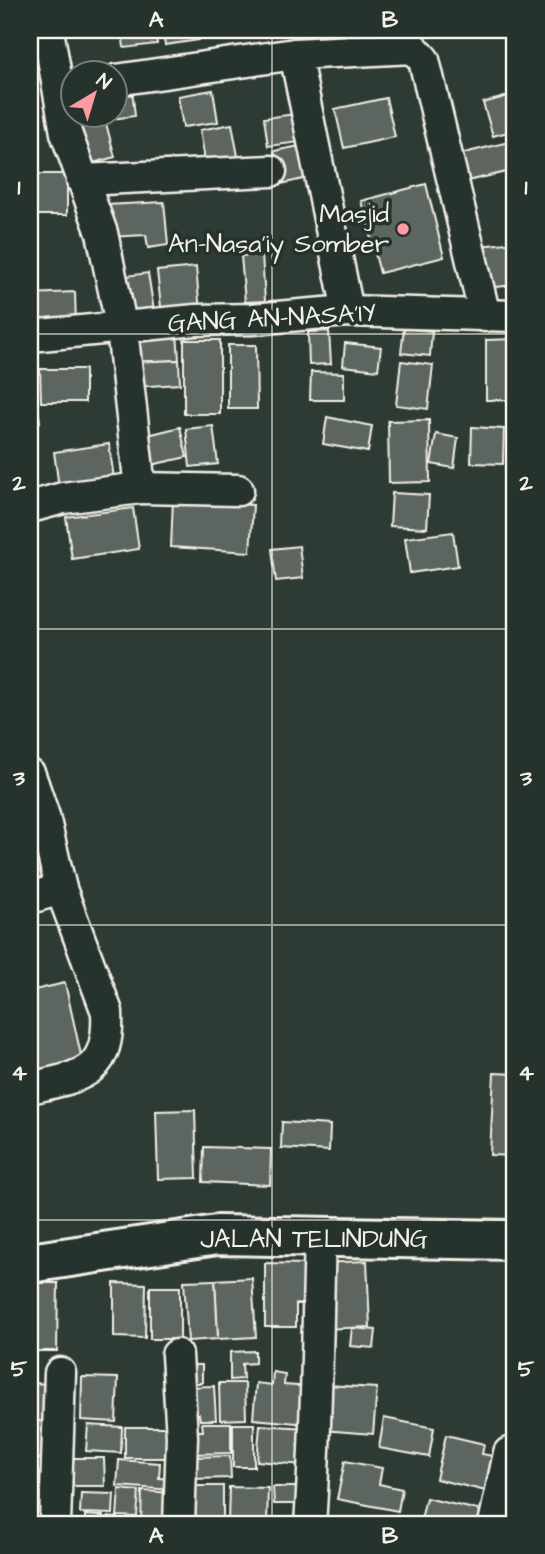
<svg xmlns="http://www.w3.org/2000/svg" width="545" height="1554" font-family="'Architects Daughter',sans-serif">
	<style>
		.building { fill: #5c655e; stroke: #f4f1e8; stroke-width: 2 }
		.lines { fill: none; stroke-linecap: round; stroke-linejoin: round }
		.minor-casing { stroke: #f4f1e8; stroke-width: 35 }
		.major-casing { stroke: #f4f1e8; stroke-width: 44 }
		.minor { stroke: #26332d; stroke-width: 30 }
		.major { stroke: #26332d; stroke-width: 38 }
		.grid { fill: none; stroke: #f4f1e8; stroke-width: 2; stroke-opacity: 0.55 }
		.poi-dot { fill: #ff9aa2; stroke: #26332d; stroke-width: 2.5 }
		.labels { text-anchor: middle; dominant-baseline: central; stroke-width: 7; stroke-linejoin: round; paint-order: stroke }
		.poi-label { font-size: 26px; fill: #f4f1e8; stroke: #26332d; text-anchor: end }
		.street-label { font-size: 26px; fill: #f4f1e8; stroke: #26332d }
		.neatline { fill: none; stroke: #f4f1e8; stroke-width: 2.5 }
		.grid-label { font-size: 23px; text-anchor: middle; font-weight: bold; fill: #f4f1e8 }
	</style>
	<rect width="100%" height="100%" fill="#2e3b34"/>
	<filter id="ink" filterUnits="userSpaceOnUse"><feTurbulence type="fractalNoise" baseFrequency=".0143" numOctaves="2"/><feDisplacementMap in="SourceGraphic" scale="14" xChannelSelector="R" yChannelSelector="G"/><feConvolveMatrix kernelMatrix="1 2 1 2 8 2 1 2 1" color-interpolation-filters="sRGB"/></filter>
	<g filter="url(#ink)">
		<!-- building -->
		<g class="building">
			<path d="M122,30h33l2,14 -33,4z"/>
			<path d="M162,30h35l2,10 -34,5z"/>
			<path d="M259,30h35l-34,5z"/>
			<path d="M351,30h42l-1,7 -41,-1z"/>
			<path d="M131,80l4,36 -24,3v-3h5v-34z"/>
			<path d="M213,90l5,32 -35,5 -5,-31z"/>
			<path d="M512,95l3,12v23l-22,6 -10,-33z"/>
			<path d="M386,98l9,39 -51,11 -9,-39z"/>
			<path d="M303,113l5,28 -40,5 -4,-28z"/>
			<path d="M104,116l11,41 -33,9 -11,-41z"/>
			<path d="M232,124l8,43 -33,6 -7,-43z"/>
			<path d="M509,142l6,28 -52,12 -7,-27z"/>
			<path d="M305,145l7,32 -31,7 -7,-33z"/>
			<rect x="30" y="174" width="37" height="41"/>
			<path d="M426,184l18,73 -64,16 -19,-72z"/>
			<path d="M164,202l4,43 -20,3 -2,-13 -38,2 -2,-32z"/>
			<path d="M515,242v43l-30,3 -5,-42z"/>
			<path d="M262,254l3,47 -20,1 -4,-46z"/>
			<path d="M196,267l4,45 -38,4 -5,-45z"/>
			<path d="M148,273l6,38 -31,4 -5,-38z"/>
			<path d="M75,292l1,34 -45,2 -1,-34z"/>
			<path d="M404,328l28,3 -2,25 -29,-3z"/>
			<path d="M329,331l2,33 -22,1 -1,-33z"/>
			<path d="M177,333l2,27 -47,2 -2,-27z"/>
			<path d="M515,339v61h-29v-60z"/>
			<rect x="184" y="340" width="36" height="74"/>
			<path d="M345,343l36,4 -3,23 -35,-4z"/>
			<path d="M228,345h28l1,64h-29z"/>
			<path d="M30,350l10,72 -10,1z"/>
			<path d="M179,360l1,24 -47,3 -1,-25z"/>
			<path d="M401,361l32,4 -5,44 -32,-4z"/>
			<path d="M40,369h45v33h-44z"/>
			<path d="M311,372l33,1v27h-34z"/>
			<path d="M327,417l45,9 -4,26 -45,-8z"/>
			<path d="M429,420l1,62 -41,1 -1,-62z"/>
			<path d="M213,426l5,38 -28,3 -4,-38z"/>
			<path d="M180,427l7,30 -36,8 -7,-29z"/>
			<path d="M472,427l32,2 -1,35 -32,-1z"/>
			<path d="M436,434l22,4 -4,30 -23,-4z"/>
			<path d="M109,444l6,41 -55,9 -6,-42z"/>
			<path d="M508,455l7,1v25h-7z"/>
			<path d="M392,493l37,2 -2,33 -37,-2z"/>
			<path d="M173,500l80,5 -3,47 -79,-5z"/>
			<path d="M133,508l6,41 -67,10 -6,-42z"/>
			<path d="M453,532l5,34 -48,7 -5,-35z"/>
			<path d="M299,546l4,32 -27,3 -4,-32z"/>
			<path d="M65,983l18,81 -52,12 -1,-85z"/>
			<path d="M494,1073l21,1v82l-25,-1z"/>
			<path d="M195,1110l2,68 -39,1 -2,-68z"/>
			<path d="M282,1122l48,3 -1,26 -48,-3z"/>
			<path d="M204,1147l67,2 -1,36 -67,-3z"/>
			<path d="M367,1261l3,66 -47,2 -2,-66z"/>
			<path d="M265,1263l39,1 1,40h-9v23h-31z"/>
			<path d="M252,1278l4,59 -38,2 -3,-59z"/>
			<path d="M215,1280l3,59 -30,2 -4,-60z"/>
			<path d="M31,1283h27l-1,68h-26z"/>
			<path d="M114,1283l32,1 -1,54 -31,-1z"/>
			<rect x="150" y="1287" width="30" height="52"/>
			<path d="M352,1328l24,2 -2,18 -24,-2z"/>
			<path d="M255,1351v12l-13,1 1,15 -13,1v-28z"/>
			<rect x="184" y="1365" width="18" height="18"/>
			<path d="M273,1372l12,2 -1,11 27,2 -3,37 -55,-5 3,-36 16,2z"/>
			<path d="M82,1377l36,1 -2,44 -35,-2z"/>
			<path d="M30,1383l24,1 -1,38 -23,-1z"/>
			<path d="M219,1383h26l1,36 -26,1z"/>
			<path d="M326,1385l51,3 -4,46 -51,-4z"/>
			<path d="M214,1386l2,34h-16l-1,-6 -11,1 -1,-28z"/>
			<path d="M384,1418l50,10 -5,29 -50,-9z"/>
			<path d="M30,1421l23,1 -2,37h-21z"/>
			<path d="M202,1423h29v30l-40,1 -1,-23h13z"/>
			<rect x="233" y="1424" width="21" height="43"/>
			<path d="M88,1425l34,2 -1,26 -35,-2z"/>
			<path d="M260,1425l46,3 -3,37 -46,-4z"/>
			<rect x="125" y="1427" width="45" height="31"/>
			<path d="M446,1435l38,9 -2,10 16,3 -8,35 -54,-13z"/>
			<path d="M230,1456l1,22 -39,1 -1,-22z"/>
			<path d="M73,1458h31l1,28h-32z"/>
			<path d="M119,1460l41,3 -1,15 15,1 -1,11 -56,-4z"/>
			<path d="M345,1461l37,7 -3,16 23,5 -4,22 -61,-12z"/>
			<path d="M190,1486h33v38h-32z"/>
			<path d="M229,1487l39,1 -1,36h-39z"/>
			<path d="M273,1487h23v17h-22z"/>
			<path d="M119,1489l20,2 -2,26 -20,-1z"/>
			<path d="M142,1491l35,2 -1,31h-35z"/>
			<path d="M81,1493l33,1 -1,20 -33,-1z"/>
			<path d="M426,1498l61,14 -3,12h-64z"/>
			<path d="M85,1515l18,1v8h-18z"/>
			<path d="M106,1517l12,1v6h-13z"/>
		</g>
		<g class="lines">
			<!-- minor casing -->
			<g class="minor-casing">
				<g id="minor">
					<path d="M116,80l179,-26"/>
					<path d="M82,180l189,-9"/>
					<path d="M348,311l-53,-257 118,-6 11,12 61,256"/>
					<path d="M30,336l166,-16 57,-1 95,-8 167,5"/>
					<path d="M140,488l98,2"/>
					<path d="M30,507l33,-9 77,-10 -18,-159 -20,-96 -36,-100 -18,-103"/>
					<path d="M30,775l14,41 17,73 46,123c3,62 -25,64 -77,76"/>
					<path d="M30,898l31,-9"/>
					<path d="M177,1355l5,82 -3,87"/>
					<path d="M55,1524l5,-151"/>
					<path d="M310,1524c7,-96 7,-192 10,-288"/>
					<path d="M494,1524l15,-71"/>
				</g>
			</g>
			<!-- major casing -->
			<g class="major-casing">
				<path id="major" d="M30,1263l187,-28 298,5"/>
			</g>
			<!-- minor -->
			<use href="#minor" class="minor"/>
			<!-- major -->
			<use href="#major" class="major"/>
		</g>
	</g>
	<!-- grid -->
	<path class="grid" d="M272,30v1494M30,334h485M30,629h485M30,925h485M30,1220h485"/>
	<!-- markers -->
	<circle class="poi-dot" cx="403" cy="229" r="7"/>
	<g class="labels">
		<!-- poi labels -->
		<g class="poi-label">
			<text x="389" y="214">Masjid<tspan x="389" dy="30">An-Nasa'iy Somber</tspan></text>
		</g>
		<!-- street labels -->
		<g class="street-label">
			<text transform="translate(272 318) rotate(-3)">GANG AN-NASA'IY</text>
			<text x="314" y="1239">JALAN TELINDUNG</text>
		</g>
	</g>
	<!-- margin -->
	<rect width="545" height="1554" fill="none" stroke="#26332d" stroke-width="77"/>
	<!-- north arrow -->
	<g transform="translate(94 94) rotate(38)"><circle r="33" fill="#26332d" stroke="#787f78" stroke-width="2"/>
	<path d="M0-5L12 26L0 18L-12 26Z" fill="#ff9aa2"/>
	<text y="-10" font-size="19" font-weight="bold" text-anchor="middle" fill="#f4f1e8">N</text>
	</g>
	<rect x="38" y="38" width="468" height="1478" class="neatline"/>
	<g class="grid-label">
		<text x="156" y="27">A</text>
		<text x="390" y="27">B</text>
		<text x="19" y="194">1</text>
		<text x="526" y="194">1</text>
		<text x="19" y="490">2</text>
		<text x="526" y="490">2</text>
		<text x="19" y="785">3</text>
		<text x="526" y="785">3</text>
		<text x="19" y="1080">4</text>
		<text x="526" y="1080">4</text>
		<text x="19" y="1376">5</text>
		<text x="526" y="1376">5</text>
		<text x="156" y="1543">A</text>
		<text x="390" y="1543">B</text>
	</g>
</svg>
